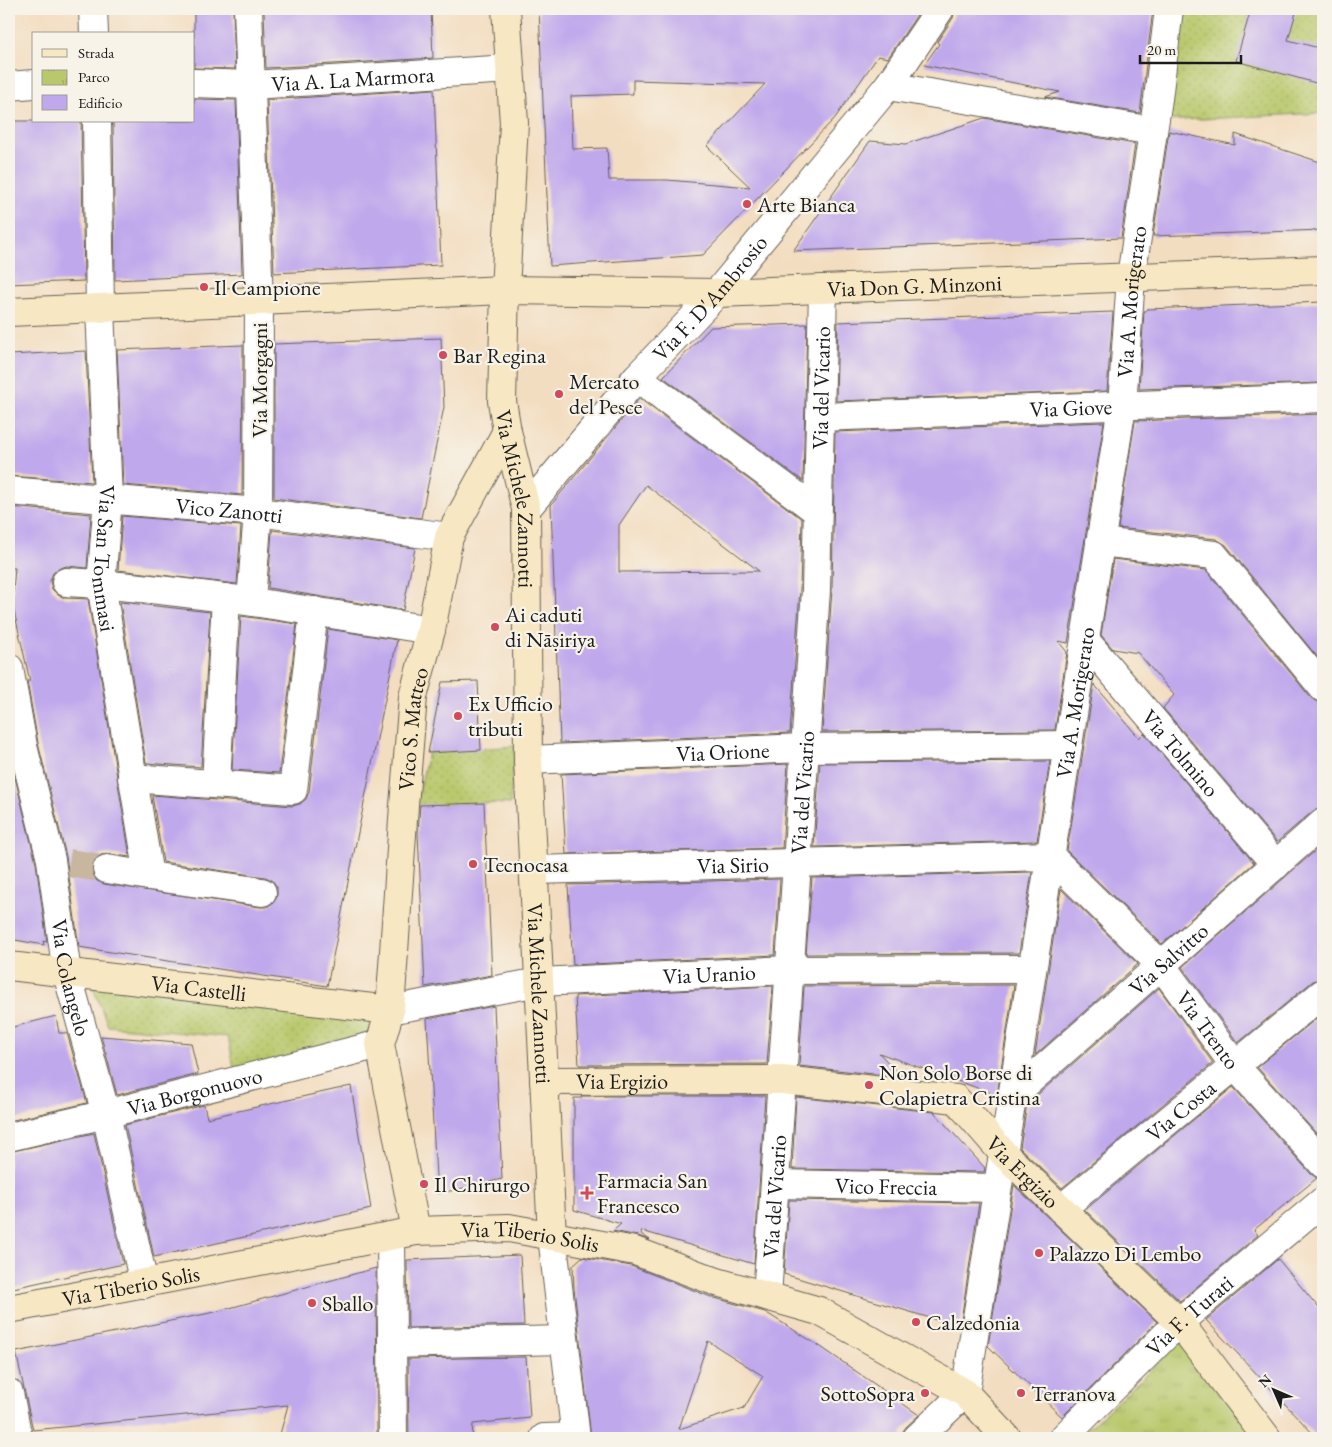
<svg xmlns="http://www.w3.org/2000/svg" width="1332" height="1447" font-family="'EB Garamond',serif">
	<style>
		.park { fill: url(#park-tufts); stroke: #6a7244 }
		.garden { fill: url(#garden-dots); stroke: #6a7244 }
		.building { fill: #c0a8ec; fill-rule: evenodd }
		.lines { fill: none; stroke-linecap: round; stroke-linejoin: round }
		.street-tunnel { stroke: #c8b69f; stroke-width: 28; stroke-dasharray: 28 14; stroke-linecap: butt }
		.street-casing { stroke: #676055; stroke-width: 30 }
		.secondary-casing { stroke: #676055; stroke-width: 30 }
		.street { stroke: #fff; stroke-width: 28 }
		.secondary { stroke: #f7e8c3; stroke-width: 28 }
		.poi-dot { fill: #d1495b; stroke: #f7f3e8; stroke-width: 2 }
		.labels { text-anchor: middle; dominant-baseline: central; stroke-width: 4.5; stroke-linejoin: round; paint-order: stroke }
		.street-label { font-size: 22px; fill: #1c1c1c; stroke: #f7f3e8 }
		.poi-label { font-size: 22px; fill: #1c1c1c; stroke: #f7f3e8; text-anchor: start }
	</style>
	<defs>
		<pattern id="park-tufts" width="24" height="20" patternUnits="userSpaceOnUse" patternTransform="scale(1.25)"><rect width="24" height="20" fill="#b8c86b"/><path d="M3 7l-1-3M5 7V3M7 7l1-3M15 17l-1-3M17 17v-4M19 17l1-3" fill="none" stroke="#9eab5c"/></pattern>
		<pattern id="garden-dots" width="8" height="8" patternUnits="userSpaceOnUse" patternTransform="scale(1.25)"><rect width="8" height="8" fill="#b8c86b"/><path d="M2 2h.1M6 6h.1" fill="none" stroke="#9eab5c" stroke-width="1.8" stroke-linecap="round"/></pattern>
	</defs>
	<rect width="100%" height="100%" fill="#f7f3e8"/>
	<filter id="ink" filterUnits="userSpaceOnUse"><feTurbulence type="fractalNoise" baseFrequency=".02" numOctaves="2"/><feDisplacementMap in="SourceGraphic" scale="10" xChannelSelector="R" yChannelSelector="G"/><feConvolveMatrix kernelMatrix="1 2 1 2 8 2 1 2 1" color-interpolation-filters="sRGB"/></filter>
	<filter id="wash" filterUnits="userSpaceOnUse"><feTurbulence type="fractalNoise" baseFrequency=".0096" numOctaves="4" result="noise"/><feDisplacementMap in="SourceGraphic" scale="20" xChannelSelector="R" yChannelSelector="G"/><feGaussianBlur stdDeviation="1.12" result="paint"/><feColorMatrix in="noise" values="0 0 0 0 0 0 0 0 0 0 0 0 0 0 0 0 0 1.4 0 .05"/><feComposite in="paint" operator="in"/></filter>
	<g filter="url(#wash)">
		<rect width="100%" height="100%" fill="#f3ddc0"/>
		<!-- park -->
		<path class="park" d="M1181,1342l78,96h-181z"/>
		<!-- garden -->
		<g class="garden">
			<path d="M1179,9h144v104l-161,8z"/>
			<path d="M515,746l-5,58 -26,-1 -68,3 12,-53z"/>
			<path d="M92,985l291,31 -3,28 -144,34 -8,-41 -120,-11z"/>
		</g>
		<g id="blocks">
			<!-- building -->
			<g class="building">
				<path d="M194,9h39l2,60 -41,-1z"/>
				<path d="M264,9h167l2,49 -167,10z"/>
				<path d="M539,9h382l-33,49 -10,-2 -43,62 -132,137 -153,11zM633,80l132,4 -58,62 43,41 -83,-7h-58l-2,-32 -34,1 -2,-53 62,-2z"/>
				<path d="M955,9h198l-13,104 -95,-16 15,-5 -136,-27 15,-21 -2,-2 16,-24z"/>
				<path d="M1251,9h46l-9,31 35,9v36l-87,-24z"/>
				<path d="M434,89l7,176 -167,8 -7,-173z"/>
				<path d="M194,99l42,1 6,174 -127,6 -2,-159h81z"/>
				<path d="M984,118l151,26 -14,94 -328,13 77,-110 36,3z"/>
				<path d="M9,121h72l3,160 -75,3z"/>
				<path d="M1169,131l66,14v-11l88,29v67l-170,6z"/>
				<path d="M1323,302v81l-184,6 5,-78h2l1,-2z"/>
				<path d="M1113,312l-6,79 -271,10 2,-79z"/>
				<path d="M807,324l-4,157 -140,-104 48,-50z"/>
				<path d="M441,338l3,69 -23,111 -147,-20v-154z"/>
				<path d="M243,345l-1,150 -119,-10 -6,-135z"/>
				<path d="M86,351l6,131 -83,-6v-121z"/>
				<path d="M639,399h1l162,120 -2,70 -10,144 -230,10 -9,-238zM646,485l113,86 -140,1v-47z"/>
				<path d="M1323,414v250l-97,-119 -10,-6 -98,-11 17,-107z"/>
				<path d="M1104,422l-36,221 -10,-2 9,11 -12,78 -233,2 10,-142 3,-158z"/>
				<path d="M9,507l82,7 -4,54 -20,-2 -7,2 -7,5 -3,8 2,8 6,6 7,3 23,1 42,258 -21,-3 -8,1 -6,4 -3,7v8l5,7 7,3 156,23h7l7,-5 3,-7v-8l-5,-7 -7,-3 -102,-15 -11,-67 140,11 8,-2 6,-5 3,-7 19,-163 69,11 -70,346 -248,-39 -13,-91 -28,-113 -11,-62h3l-18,-79 3,-34h-6z"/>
				<path d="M122,516l119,10 -4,58 -119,-14z"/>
				<path d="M272,530l143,18 -12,62 -135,-22z"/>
				<path d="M1113,559l93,11 105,128 6,4 6,1v105l-10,3 -36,31 -114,-134 11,-13 -36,-42 -25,-4 -12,-14z"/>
				<path d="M120,602l90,10 -9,155 -55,-4z"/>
				<path d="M241,616l56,8 -18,149 -47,-3z"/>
				<path d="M478,681l3,69 -53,3 14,-71z"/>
				<path d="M1094,684l45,54 5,-5 110,130 -92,81 -95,-93z"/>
				<path d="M9,753l27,110 11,79 -4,-1 1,4 -35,-6z"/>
				<path d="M1050,761l-13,80 -223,6 6,-84z"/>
				<path d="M788,764l-6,84 -216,6 -5,-80z"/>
				<path d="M484,803l8,172 -67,12 -7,-154 2,-28z"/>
				<path d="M1323,844v134l-10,3 -75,62 -56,-76z"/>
				<path d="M1032,872l-13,81 -213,1 6,-76z"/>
				<path d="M780,879l-5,76 -202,10 -5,-80z"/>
				<path d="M1061,889l77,75 -103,91z"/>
				<path d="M1014,985l-17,110 -118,-42 23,24 -103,-11 5,-80z"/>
				<path d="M773,986l-6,78 -188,1 -4,-69z"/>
				<path d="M1159,988l54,75 -151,125 -42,-40 7,-44z"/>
				<path d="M494,1006l8,173 -65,15 -10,-175z"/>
				<path d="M1323,1013v128l-66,-74z"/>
				<path d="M56,1016l3,17h8l20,70 -78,18v-93z"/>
				<path d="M101,1036l90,7 7,31 -81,21z"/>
				<path d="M351,1086l20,123 -217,48 -29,-132 79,-20 3,13z"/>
				<path d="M1233,1087l78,87 6,4 -63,52 4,5 -78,66 -95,-91z"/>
				<path d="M581,1096h184l-11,168 -112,-33 -1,3 9,6 -12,-4 -25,-5 8,-7 -47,-14v-112h8z"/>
				<path d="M796,1097l138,15 51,56 -1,4 -192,-3z"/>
				<path d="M94,1133l29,131 -114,25v-137z"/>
				<path d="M1014,1185l143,137 -95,95 -74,-71z"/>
				<path d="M789,1200l190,3 -19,124 -176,-53z"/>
				<path d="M520,1255l4,70 -116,3 -1,-68z"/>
				<path d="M582,1257l49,9 80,31 54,15 56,35 98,68 -13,12 -4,6v5h-311l-17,-150 -1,-23zM708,1341l55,35 -19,32 -65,21z"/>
				<path d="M1278,1259l45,54v125h-6l-111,-118z"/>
				<path d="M376,1268l1,170h-98l9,-33 -255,25 -17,-78 199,-40z"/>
				<path d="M526,1357l4,61 -57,6 -1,14h-63l-1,-79z"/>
			</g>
		</g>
	</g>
	<g filter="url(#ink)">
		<use href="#blocks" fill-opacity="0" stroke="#676055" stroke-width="1"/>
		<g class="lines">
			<!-- street-tunnel -->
			<path class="street-tunnel" d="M69,863l38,6"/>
			<!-- street casing -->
			<g class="street-casing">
				<g id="street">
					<path d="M93,9l1,25"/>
					<path d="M248,9l11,293 -1,210 -7,89"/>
					<path id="s1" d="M194,83l57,2 259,-16"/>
					<path d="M9,86l25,-2"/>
					<path d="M888,86l265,45"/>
					<path id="s2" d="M97,121l3,187 8,191 -7,85 48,292 113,16"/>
					<path d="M637,377l180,134"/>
					<path id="s3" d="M820,417l503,-19"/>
					<path id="s4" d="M9,491l249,21 191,25"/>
					<path id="s5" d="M526,509l111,-132 80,-84 171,-207 52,-77"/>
					<path d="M1100,542l114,13 109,133"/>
					<path d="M66,582c122,7 244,29 365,48"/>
					<path id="s6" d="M1085,640l191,225"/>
					<path id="s7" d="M9,668l14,78 28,114 16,113 39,141 38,170"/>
					<path id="s8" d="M528,760l276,-12 264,-3"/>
					<path d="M132,778l161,12 21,-179"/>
					<path d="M216,784l10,-186"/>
					<path d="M107,869l42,7"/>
					<path id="s9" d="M534,870l516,-14 111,109 74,101 88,98"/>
					<path id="s10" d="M390,1010l149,-28 250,-12 243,-1"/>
					<path id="s11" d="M1012,1096l311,-273"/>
					<path id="s12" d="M9,1137l97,-23 274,-70"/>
					<path id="s13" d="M775,1184l222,4"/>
					<path id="s14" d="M1061,1209l262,-216"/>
					<path d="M391,1236l2,202"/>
					<path d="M552,1236l24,202"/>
					<path id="s15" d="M767,1296l49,-706 7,-301"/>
					<path d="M392,1344l172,-4"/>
					<path d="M9,1393l9,45"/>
					<path d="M544,1438l32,-1"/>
					<path id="s16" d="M917,1438l48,-45 157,-987 9,-129 27,-178 11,-90"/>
					<path id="s17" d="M1063,1438l116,-116 144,-121"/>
				</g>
			</g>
			<!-- secondary casing -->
			<g class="secondary-casing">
				<g id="secondary">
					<path id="s18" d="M506,9l8,114 -9,167 -3,111 5,30 19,78 2,251 24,476"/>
					<path id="s19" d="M9,312l496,-22 212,3 606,-23"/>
					<path id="s20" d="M9,966l381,44"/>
					<path id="s21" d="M544,1081l238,-1 174,19 47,54 176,169 88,116"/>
					<path id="s22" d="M416,1231l-36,-187 10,-34 14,-205 9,-108 18,-67 18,-93 58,-106"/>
					<path id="s23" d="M9,1309l407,-78 93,-3 126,23 82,31 102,29 146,82 42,45"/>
				</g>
			</g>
			<!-- street -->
			<use href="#street" class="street"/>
			<!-- secondary -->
			<use href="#secondary" class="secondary"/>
		</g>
	</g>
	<!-- markers -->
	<g class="poi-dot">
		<circle cx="747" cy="204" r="5"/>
		<circle cx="204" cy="287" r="5"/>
		<circle cx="443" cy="355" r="5"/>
		<circle cx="559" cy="394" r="5"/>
		<circle cx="495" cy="627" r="5"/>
		<circle cx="458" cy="716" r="5"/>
		<circle cx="473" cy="864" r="5"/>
		<circle cx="869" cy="1085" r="5"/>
		<circle cx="424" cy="1184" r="5"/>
		<path d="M584.5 1185.5h5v5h5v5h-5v5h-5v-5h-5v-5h5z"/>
		<circle cx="1039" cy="1253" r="5"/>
		<circle cx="312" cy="1303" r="5"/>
		<circle cx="916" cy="1322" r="5"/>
		<circle cx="925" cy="1393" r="5"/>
		<circle cx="1021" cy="1393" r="5"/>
	</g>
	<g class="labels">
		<!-- street labels -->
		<g class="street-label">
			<text stroke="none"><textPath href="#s1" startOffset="159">Via A. La Marmora</textPath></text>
			<text stroke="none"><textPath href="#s19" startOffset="906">Via Don G. Minzoni</textPath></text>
			<text stroke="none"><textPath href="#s5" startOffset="280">Via F. D'Ambrosio</textPath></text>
			<text stroke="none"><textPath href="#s16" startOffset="1170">Via A. Morigerato</textPath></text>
			<text transform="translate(259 380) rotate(-90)">Via Morgagni</text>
			<text stroke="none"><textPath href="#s15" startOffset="910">Via del Vicario</textPath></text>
			<text stroke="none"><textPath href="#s3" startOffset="251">Via Giove</textPath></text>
			<text stroke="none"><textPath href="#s18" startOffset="492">Via Michele Zannotti</textPath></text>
			<text stroke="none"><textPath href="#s4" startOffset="221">Vico Zanotti</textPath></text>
			<text stroke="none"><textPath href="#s2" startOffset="438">Via San Tommasi</textPath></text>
			<text stroke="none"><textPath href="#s16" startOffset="765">Via A. Morigerato</textPath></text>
			<text stroke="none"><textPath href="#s22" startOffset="508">Vico S. Matteo</textPath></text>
			<text stroke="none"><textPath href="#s8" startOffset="195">Via Orione</textPath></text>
			<text stroke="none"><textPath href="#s6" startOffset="148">Via Tolmino</textPath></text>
			<text stroke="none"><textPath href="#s15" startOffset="505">Via del Vicario</textPath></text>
			<text stroke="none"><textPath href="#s9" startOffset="199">Via Sirio</textPath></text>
			<text stroke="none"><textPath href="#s11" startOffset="208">Via Salvitto</textPath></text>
			<text stroke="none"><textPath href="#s10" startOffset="322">Via Uranio</textPath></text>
			<text stroke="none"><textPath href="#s7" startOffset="316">Via Colangelo</textPath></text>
			<text stroke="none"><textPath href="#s20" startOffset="191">Via Castelli</textPath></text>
			<text stroke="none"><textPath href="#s18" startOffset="988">Via Michele Zannotti</textPath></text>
			<text stroke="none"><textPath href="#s9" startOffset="752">Via Trento</textPath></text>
			<text stroke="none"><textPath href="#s21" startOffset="78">Via Ergizio</textPath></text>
			<text stroke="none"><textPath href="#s12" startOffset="191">Via Borgonuovo</textPath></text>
			<text stroke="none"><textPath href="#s14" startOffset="155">Via Costa</textPath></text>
			<text stroke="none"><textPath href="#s21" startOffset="512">Via Ergizio</textPath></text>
			<text stroke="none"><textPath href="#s13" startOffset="111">Vico Freccia</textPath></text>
			<text stroke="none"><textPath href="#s15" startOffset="100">Via del Vicario</textPath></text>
			<text stroke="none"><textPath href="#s23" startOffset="529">Via Tiberio Solis</textPath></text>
			<text stroke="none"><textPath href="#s23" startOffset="124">Via Tiberio Solis</textPath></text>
			<text stroke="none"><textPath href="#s17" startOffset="176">Via F. Turati</textPath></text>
		</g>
		<!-- poi labels -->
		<g class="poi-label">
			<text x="757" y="204">Arte Bianca</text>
			<text x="214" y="287">Il Campione</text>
			<text x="453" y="355">Bar Regina</text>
			<text x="569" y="381">Mercato<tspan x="569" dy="25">del Pesce</tspan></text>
			<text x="505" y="614">Ai caduti<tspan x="505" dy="25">di Nāṣiriya</tspan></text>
			<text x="468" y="703">Ex Ufficio<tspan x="468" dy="25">tributi</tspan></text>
			<text x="483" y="864">Tecnocasa</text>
			<text x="879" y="1072">Non Solo Borse di<tspan x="879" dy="25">Colapietra Cristina</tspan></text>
			<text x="597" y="1180">Farmacia San<tspan x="597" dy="25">Francesco</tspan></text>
			<text x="434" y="1184">Il Chirurgo</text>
			<text x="1049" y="1253">Palazzo Di Lembo</text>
			<text x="322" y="1303">Sballo</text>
			<text x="926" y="1322">Calzedonia</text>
			<text x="915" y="1393" text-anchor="end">SottoSopra</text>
			<text x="1031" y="1393">Terranova</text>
		</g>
	</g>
	<!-- margin -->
	<rect width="1332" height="1447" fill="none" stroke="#f7f3e8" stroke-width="30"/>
	<!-- legend -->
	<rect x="32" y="32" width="162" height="90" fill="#f7f3e8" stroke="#9f9d96"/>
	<rect x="42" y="49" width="25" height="8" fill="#f7e8c3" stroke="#9f9d96"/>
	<text x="78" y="58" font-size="15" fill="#1c1c1c">Strada</text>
	<rect x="42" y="70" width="25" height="15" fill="url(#park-tufts)" stroke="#9f9d96"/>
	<text x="78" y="82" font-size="15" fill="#1c1c1c">Parco</text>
	<rect x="42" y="95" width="25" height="15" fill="#c0a8ec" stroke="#9f9d96"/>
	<text x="78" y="108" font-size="15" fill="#1c1c1c">Edificio</text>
	<!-- north arrow -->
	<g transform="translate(1274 1390) rotate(315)" stroke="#f7f3e8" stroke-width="4" paint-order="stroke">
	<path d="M0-4L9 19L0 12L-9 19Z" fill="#1c1c1c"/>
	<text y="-8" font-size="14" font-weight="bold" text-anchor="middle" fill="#1c1c1c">N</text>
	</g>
	<!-- scale -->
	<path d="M1140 55v8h101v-8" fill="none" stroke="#1c1c1c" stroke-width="2.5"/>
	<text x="1147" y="55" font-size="15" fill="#1c1c1c" stroke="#f7f3e8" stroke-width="4" paint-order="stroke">20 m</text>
</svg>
